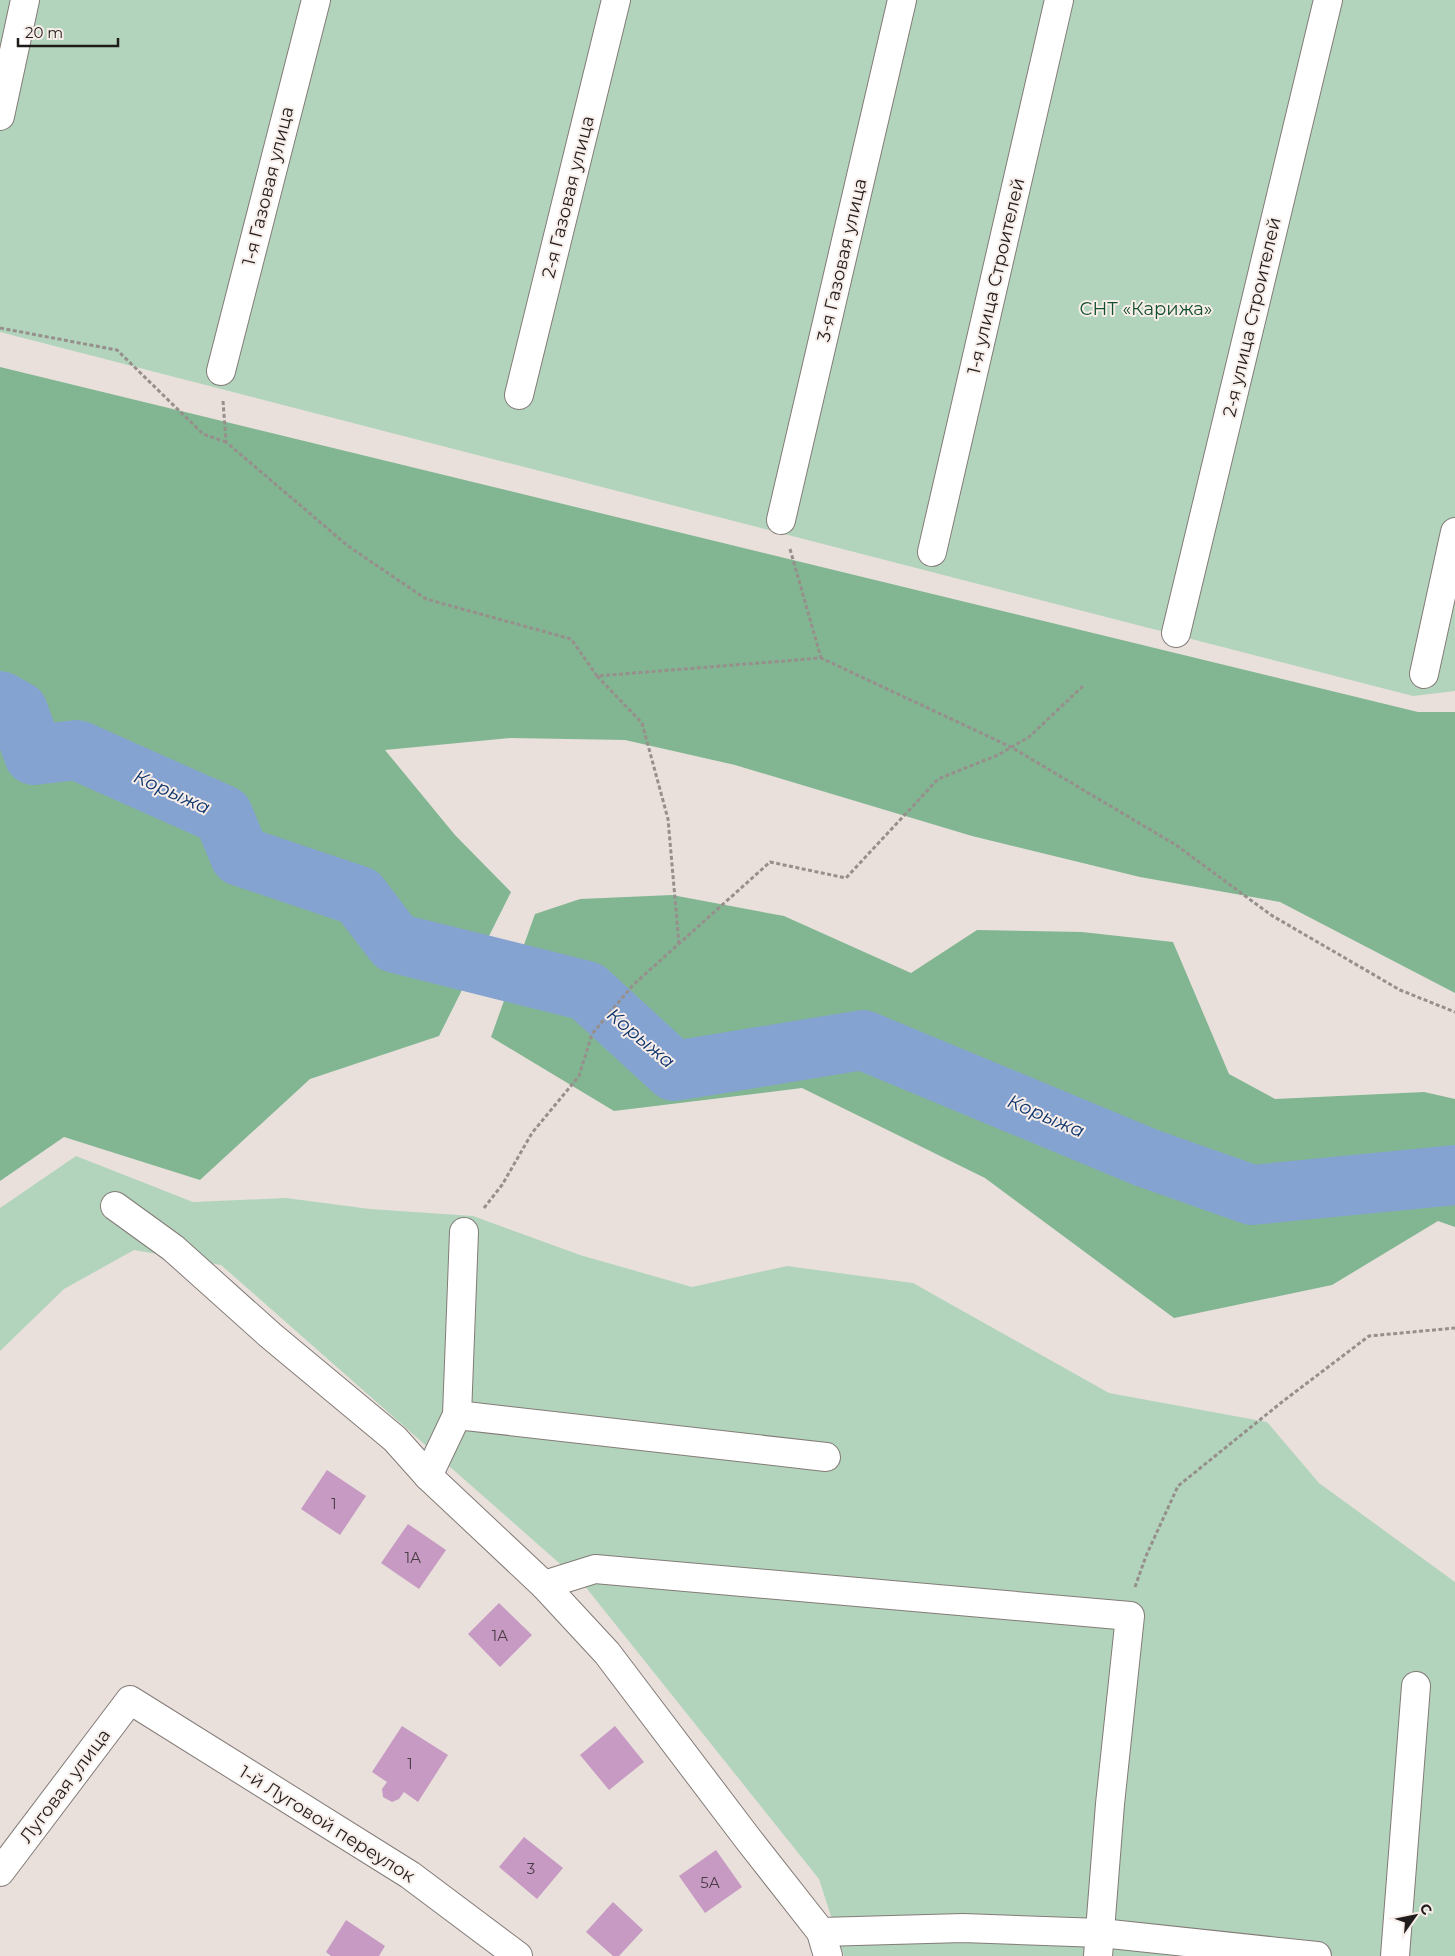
<svg xmlns="http://www.w3.org/2000/svg" width="1455" height="1956" font-family="Montserrat,sans-serif">
	<style>
		.green { fill: #b2d4bc }
		.forest { fill: #82b692 }
		.lines { fill: none; stroke-linecap: round; stroke-linejoin: round }
		.river { stroke: #84a3d1; stroke-width: 60 }
		.building { fill: #c69ac2 }
		.minor-casing { stroke: #837b77; stroke-width: 30 }
		.path { stroke: #968f8c; stroke-width: 3; stroke-dasharray: 4 2.5; stroke-linecap: butt }
		.minor { stroke: #fff; stroke-width: 28 }
		.labels { text-anchor: middle; dominant-baseline: central; stroke-width: 4; stroke-linejoin: round; paint-order: stroke }
		.number-label { font-size: 15px; fill: #4a3c45 }
		.street-label { font-size: 18px; fill: #201c1b; stroke: #f7ede9 }
		.park-label { font-size: 18px; fill: #13502e; stroke: #f7ede9 }
		.water-label { font-size: 19px; font-style: italic; fill: #0e356c; stroke: #f7ede9 }
	</style>
	<rect width="100%" height="100%" fill="#e9e0dc"/>
	<!-- green -->
	<g class="green">
		<path d="M0,0h1455v691l-42,5 -1413,-364z"/>
		<path d="M76,1156l117,46 93,-4 84,11 103,7 107,39 112,32 95,-21 126,17 196,110 158,29 52,61 136,99v374h-611l-25,-77 -235,-294 -363,-320 -87,-15 -70,39 -64,62v-143z"/>
	</g>
	<!-- forest -->
	<g class="forest">
		<path d="M0,367l1418,345h37v281l-175,-91 -140,-25 -168,-41 -237,-71 -110,-25 -114,-2 -126,12 70,85 56,57 -72,144 -129,43 -110,101 -136,-43 -64,44z"/>
		<path d="M672,895l112,21 127,57 66,-43 105,2 91,10 56,132 46,25 149,-7 31,7v128l-17,-6 -106,64 -158,33 -189,-140 -183,-90 -188,23 -123,-74 44,-123 45,-15z"/>
	</g>
	<g class="lines">
		<!-- river -->
		<path class="river" d="M0,701l18,10 16,44 43,-5 146,65 17,41 119,40 36,47 192,48 87,80 189,-31 284,118 105,37 203,-20"/>
	</g>
	<!-- building -->
	<g class="building">
		<path d="M327,1470l39,26 -26,39 -39,-26z"/>
		<path d="M408,1524l38,26 -27,39 -38,-26z"/>
		<path d="M499,1603l33,32 -32,32 -32,-33z"/>
		<path d="M402,1726l46,29 -30,47 -14,-10 -5,7 -7,3 -9,-5 -1,-8 5,-7 -15,-10z"/>
		<path d="M615,1726l29,36 -35,28 -29,-35z"/>
		<path d="M524,1837l39,31 -26,31 -38,-32z"/>
		<path d="M716,1850l26,37 -37,26 -26,-37z"/>
		<path d="M613,1902l30,28 -24,26h-6l-27,-24z"/>
		<path d="M346,1920l39,26 -6,10h-48l-5,-4z"/>
	</g>
	<g class="lines">
		<!-- minor casing -->
		<g class="minor-casing">
			<g id="minor">
				<path d="M0,116l25,-116"/>
				<path d="M221,371l95,-371"/>
				<path d="M519,395l97,-395"/>
				<path d="M781,520l121,-520"/>
				<path d="M932,552l127,-552"/>
				<path d="M1176,633l152,-633"/>
				<path d="M1424,674l31,-142"/>
				<path d="M115,1206l58,42 97,87 125,104 33,37 116,109 63,68 141,186 73,93 7,24"/>
				<path d="M457,1415l7,-183"/>
				<path d="M428,1476l29,-61 369,42"/>
				<path d="M544,1585l51,-16 535,47 -20,188 -12,152"/>
				<path d="M0,1872l130,-172 280,175 108,81"/>
				<path d="M821,1932l142,-4 138,5 216,23"/>
				<path d="M1395,1956l21,-270"/>
			</g>
		</g>
		<!-- path -->
		<g class="path">
			<path d="M0,328l117,22 86,84 23,8"/>
			<path d="M223,401l3,41 122,104 78,53 145,40 26,37 224,-18 190,89 165,98 95,70 129,75 55,22"/>
			<path d="M790,549l31,109"/>
			<path d="M597,676l45,47 26,96 11,125"/>
			<path d="M484,1208l18,-23 30,-52 47,-57 13,-42 41,-49 137,-123 76,16 92,-99 60,-24 31,-18 54,-51"/>
			<path d="M1135,1587l11,-31 32,-70 104,-84 87,-66 86,-8"/>
		</g>
		<!-- minor -->
		<use href="#minor" class="minor"/>
	</g>
	<g class="labels">
		<!-- number labels -->
		<g class="number-label">
			<text x="334" y="1503">1</text>
			<text x="413" y="1557">1А</text>
			<text x="500" y="1635">1А</text>
			<text x="410" y="1763">1</text>
			<text x="531" y="1868">3</text>
			<text x="710" y="1882">5А</text>
		</g>
		<!-- street labels -->
		<g class="street-label">
			<text transform="translate(268 186) rotate(-76)">1-я Газовая улица</text>
			<text transform="translate(568 197) rotate(-76)">2-я Газовая улица</text>
			<text transform="translate(842 260) rotate(-77)">3-я Газовая улица</text>
			<text transform="translate(996 276) rotate(-77)">1-я улица Строителей</text>
			<text transform="translate(1252 317) rotate(-77)">2-я улица Строителей</text>
			<text transform="translate(65 1786) rotate(-53)">Луговая улица</text>
			<text transform="translate(327 1824) rotate(32)">1-й Луговой переулок</text>
		</g>
		<!-- park labels -->
		<g class="park-label">
			<text x="1146" y="309">СНТ «Карижа»</text>
		</g>
		<!-- water labels -->
		<g class="water-label">
			<text transform="translate(172 792) rotate(24)">Корыжа</text>
			<text transform="translate(641 1038) rotate(40)">Корыжа</text>
			<text transform="translate(1046 1116) rotate(23)">Корыжа</text>
		</g>
	</g>
	<!-- north arrow -->
	<g transform="translate(1415 1916) rotate(57)" stroke="#f7ede9" stroke-width="4" paint-order="stroke">
	<path d="M0-4L9 19L0 12L-9 19Z" fill="#201c1b"/>
	<text y="-8" font-size="14" font-weight="bold" text-anchor="middle" fill="#201c1b">С</text>
	</g>
	<!-- scale -->
	<path d="M18 38v8h100v-8" fill="none" stroke="#201c1b" stroke-width="2.5"/>
	<text x="25" y="38" font-size="15" fill="#201c1b" stroke="#f7ede9" stroke-width="4" paint-order="stroke">20 m</text>
</svg>
